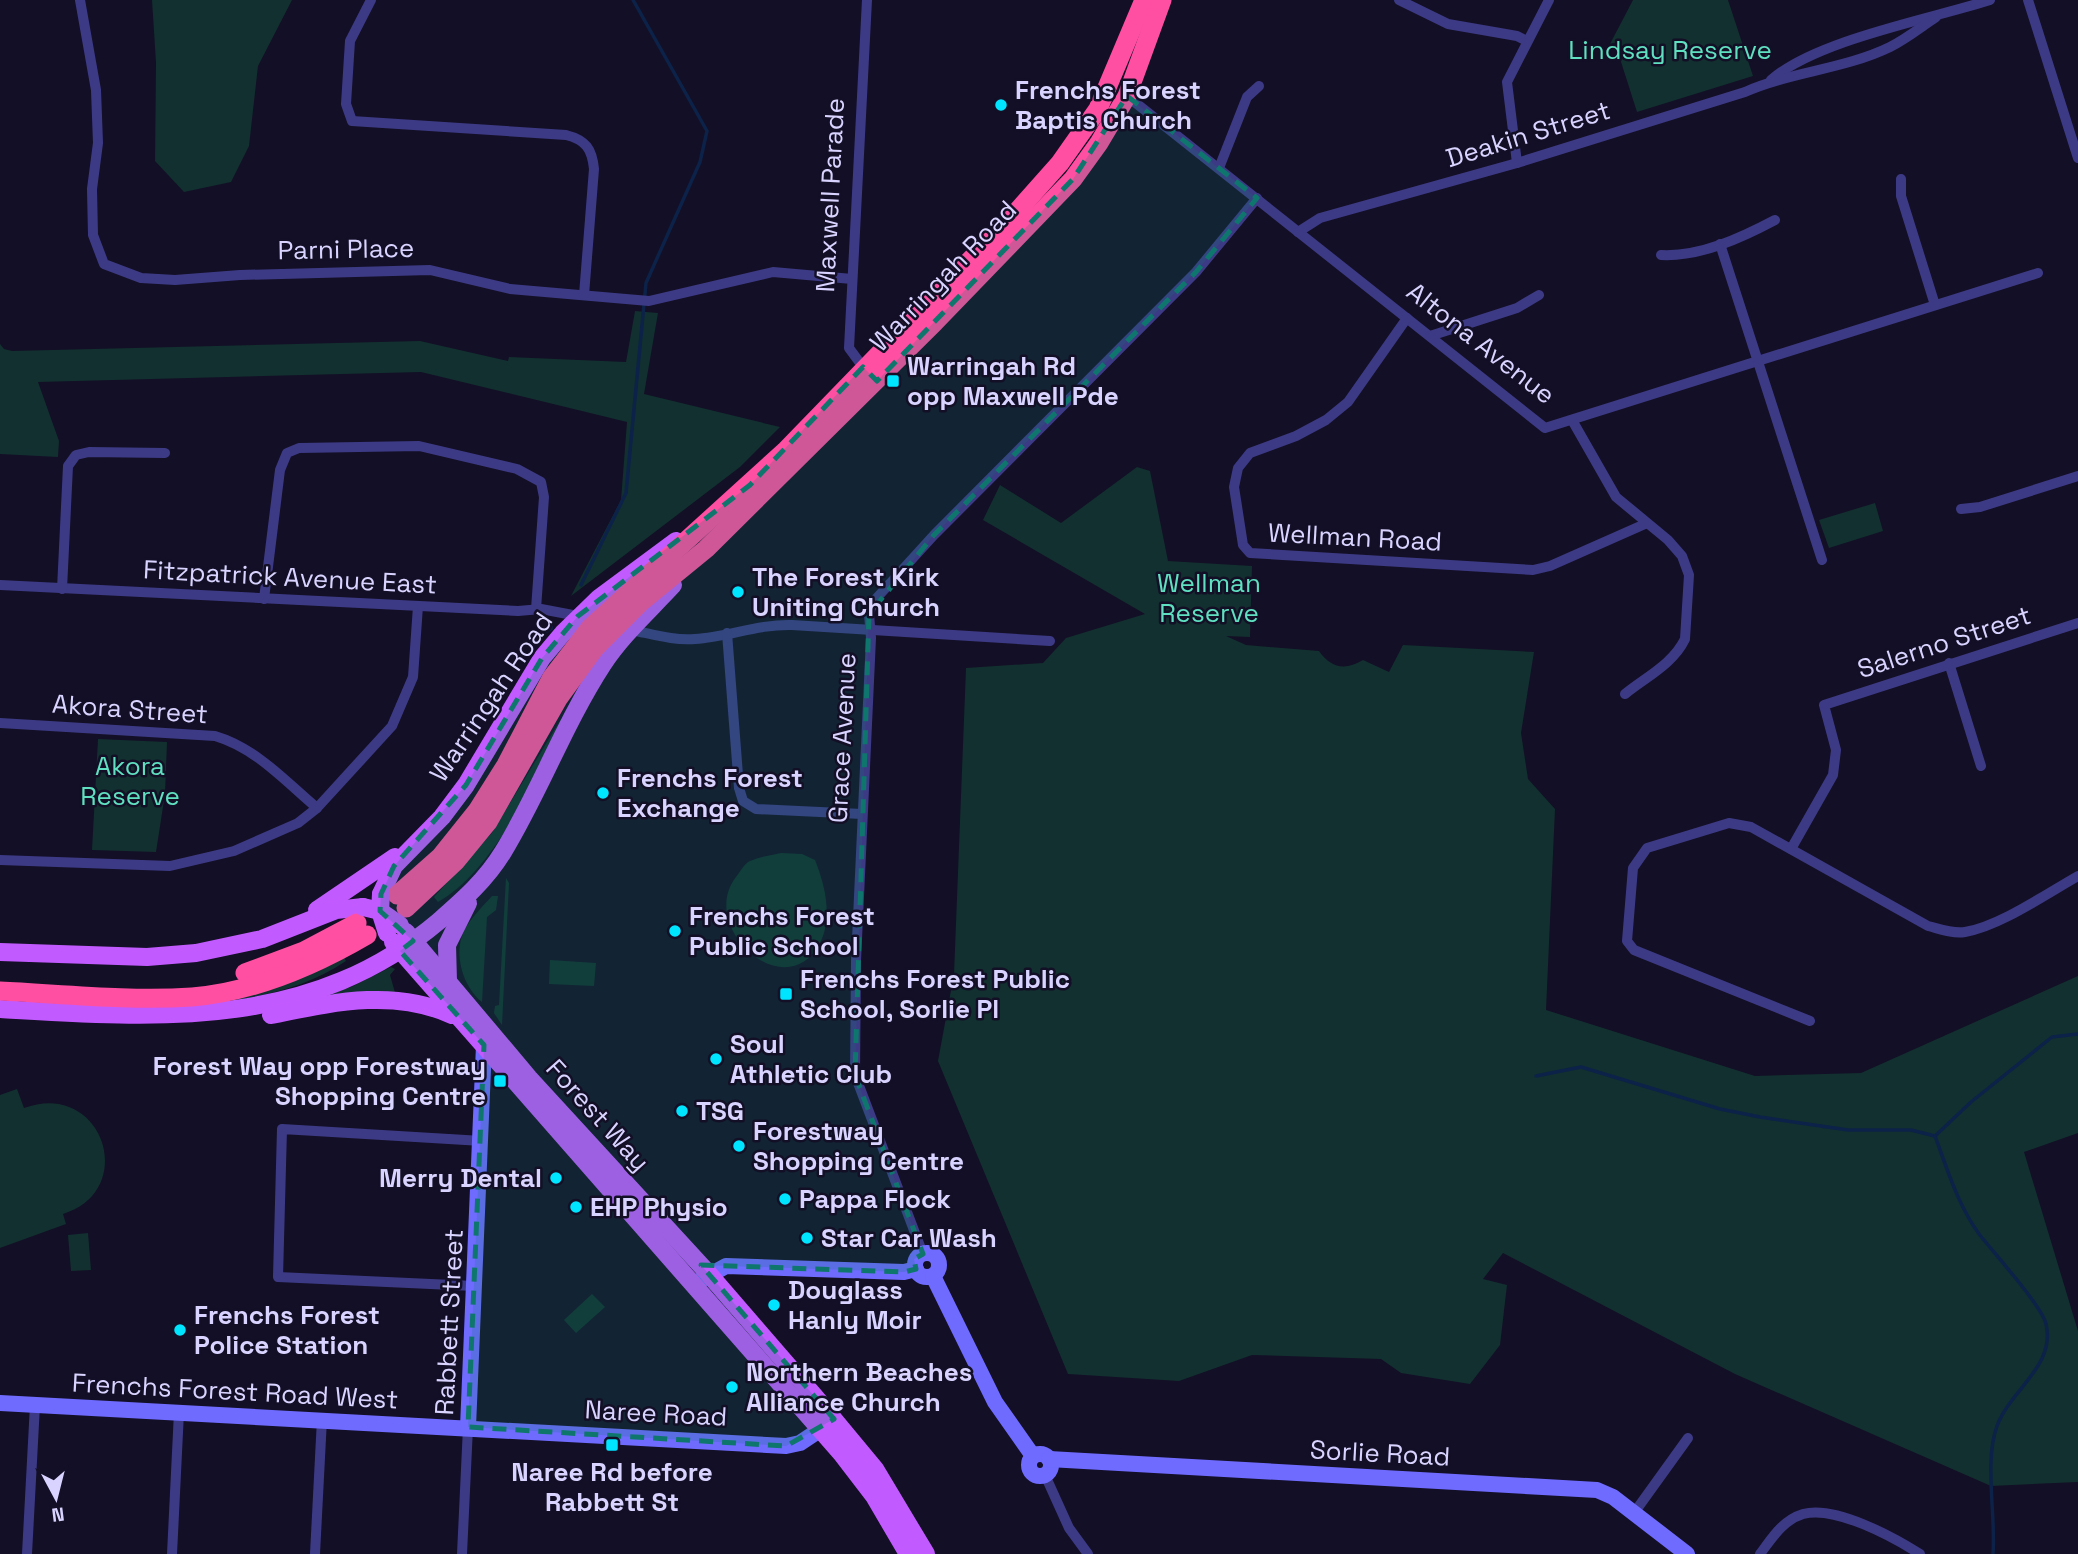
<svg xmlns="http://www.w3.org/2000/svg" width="2078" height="1554" font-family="'Space Grotesk',sans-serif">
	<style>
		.green { fill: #12302f }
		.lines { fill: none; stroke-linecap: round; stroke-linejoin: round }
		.stream { stroke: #0c2248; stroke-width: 3.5 }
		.street { stroke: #3d3a85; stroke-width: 10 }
		.secondary { stroke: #6f6bff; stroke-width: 16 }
		.primary { stroke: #c25bff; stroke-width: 18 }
		.highway { stroke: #ff4fa3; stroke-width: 19 }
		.primary-bridge { stroke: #c25bff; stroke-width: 18 }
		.marked { fill: #0f766e; fill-opacity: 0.2; stroke: #0f766e; stroke-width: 5; stroke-dasharray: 14 9; stroke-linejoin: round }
		.poi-dot { fill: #00e5ff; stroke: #130f26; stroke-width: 2.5 }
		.labels { text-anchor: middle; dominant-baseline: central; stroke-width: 5; stroke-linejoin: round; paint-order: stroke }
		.park-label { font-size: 26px; fill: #5fe0c0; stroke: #130f26 }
		.poi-label { font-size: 26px; font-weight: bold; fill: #d9d4ff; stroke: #130f26; text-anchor: start }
		.street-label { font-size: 26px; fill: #d9d4ff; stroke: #130f26 }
	</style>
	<rect width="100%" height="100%" fill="#130f26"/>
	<!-- green -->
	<g class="green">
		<path d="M152,0h140l-34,66 -9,80 -18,36 -47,10 -29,-31 1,-98z"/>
		<path d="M1633,0h95l25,76 -116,36 -22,-69 -5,1z"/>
		<path d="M635,311l23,2 -14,81 136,33 -40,40 -169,129 50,-96 6,-78 -206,-50 -383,10 21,59 -1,16 -58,-3v-110l4,5 8,2 408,-10 88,20 1,-4 117,5z"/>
		<path d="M1137,467l13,4 18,90 84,5 -2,71 -24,-1 20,9 73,6c12,17 26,20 44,9l26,12 14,-27 131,7 -13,81 7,46 27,30 -9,201 209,66 106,-3 217,-97v157l-54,19 54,179v151l-87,4 -256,-112 -232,-121 -20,26 24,6 -7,60 -30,39 -69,-11 -20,-14 -129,-4 -73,26 -111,-7 -130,-313 16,-87 12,-306 77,-5 23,-25 79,-24 -162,-94 17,-35 61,38z"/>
		<path d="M1875,503l8,28 -54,17 -10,-28z"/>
		<path d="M561,719l4,3c-28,54 -72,150 -127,180l-4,-5 58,-64z"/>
		<path d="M98,739l69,3 -2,52 -9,58 -64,-2z"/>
		<path d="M781,853l21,1 13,6c10,25 18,57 5,83 -34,65 -123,-16 -84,-66 4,-5 8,-13 14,-16 10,-4 21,-6 31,-8z"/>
		<path d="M506,878l3,5 -7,142 -8,-12 1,-7 4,-1z"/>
		<path d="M492,896h6l-2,14 -9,7 -5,85c-19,-15 -29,-48 -18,-71 7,-13 18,-24 28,-35z"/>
		<path d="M344,957l2,4c-38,26 -77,33 -121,42z"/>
		<path d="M550,960l46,3 -2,23 -45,-2z"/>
		<path d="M391,967l4,2 -5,6 6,21 -94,8 49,-17z"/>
		<path d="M17,1089l7,19c78,-29 116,82 39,106l3,10 -66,24v-153z"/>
		<path d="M88,1233l3,37 -20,1 -3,-36z"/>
		<path d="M592,1294l13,13 -29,26 -12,-13z"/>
	</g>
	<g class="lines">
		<!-- stream -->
		<g class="stream">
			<path d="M581,585l45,-92 20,-210 54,-121 7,-31 -74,-131"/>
			<path d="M530,639l21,-10v-6"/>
			<path d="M1536,1076l45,-9 139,42 40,8 88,13h63l24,6 36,-34 81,-65 26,-3"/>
			<path d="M1935,1136c12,33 23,69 44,98 14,18 63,72 67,90 10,42 -36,66 -49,102 -13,35 -1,90 -4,128"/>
		</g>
		<!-- street -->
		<g class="street">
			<path d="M80,0l16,90 2,53 -6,46 1,46 11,29 37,14 34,2 65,-5 190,-5 80,19 139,12 124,-29 79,7"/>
			<path d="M371,0l-21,41 -4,63 6,17 214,14c20,5 26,14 28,34l-10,126"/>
			<path d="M1399,0l49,24 69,12 10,5"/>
			<path d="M2028,0l50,158"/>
			<path d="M1771,80c45,-40 160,-61 219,-80"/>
			<path d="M1127,96l418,332 493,-155"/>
			<path d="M1517,163l-10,-81 42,-82"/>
			<path d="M1219,168l28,-71 12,-11"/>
			<path d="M1901,179v17l34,109"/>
			<path d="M1298,232l22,-14 197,-55 228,-71c45,-20 100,-23 145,-45 16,-8 31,-20 46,-30"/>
			<path d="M1720,244l102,316"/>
			<path d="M1661,255c39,2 80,-17 114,-35"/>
			<path d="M1407,318l-59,84 -22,18 -30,16 -46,17 -12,15 -4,19 9,58 7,8 283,17 17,-4 95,-42"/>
			<path d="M1430,336l87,-28 22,-13"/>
			<path d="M863,367l-14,-19 18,-348"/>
			<path d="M1572,420l44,77 52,43 14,16 7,19 -4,64c-12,25 -39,38 -60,55"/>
			<path d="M1961,509l19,-2 98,-31"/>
			<path d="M0,585l518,26 23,-2 37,7"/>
			<path d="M62,589l6,-123 8,-11 13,-3 76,1"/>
			<path d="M264,599l16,-129 7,-17 12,-5 120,-2 98,23 24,13 3,15 -8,112"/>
			<path d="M631,630c21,4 43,11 64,9 33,-2 63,-15 97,-14l258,16"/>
			<path d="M727,633l12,155 4,13 13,8 106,5"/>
			<path d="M1949,663l32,103"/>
			<path d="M0,723l215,13c41,12 70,45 102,72"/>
			<path d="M1791,849l42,-74 3,-25 -12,-45 254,-82"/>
			<path d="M0,860l170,6 64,-15 64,-28 19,-15 75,-82 21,-49 5,-71"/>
			<path d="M1810,1021l-176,-71 -7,-9 6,-73 14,-20 82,-25 22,4 177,99c12,3 24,8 37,6 35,-6 81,-38 113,-56"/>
			<path d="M923,1254l-68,-179 1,-114 15,-323 -2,-24 4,-12 61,-67 262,-263 61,-74"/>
			<path d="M474,1286l-196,-9 4,-148 200,12"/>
			<path d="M1045,1475l24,53 19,26"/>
			<path d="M1634,1513l54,-75"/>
			<path d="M27,1554l8,-149"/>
			<path d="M172,1554l7,-142"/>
			<path d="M315,1554l7,-135"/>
			<path d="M462,1554l6,-127"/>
			<path d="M1760,1554c12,-16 23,-34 43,-40 32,-9 90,23 117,40"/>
		</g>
		<!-- secondary -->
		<g class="secondary">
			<circle cx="927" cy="1265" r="12"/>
			<path d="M933,1276l62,126 38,54"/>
			<path d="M699,1281l27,-15 178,6 12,-3"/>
			<path d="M0,1403l786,43 14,-3 30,-20"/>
			<path d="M468,1427l16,-382"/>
			<circle cx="1040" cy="1465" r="11"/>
			<path d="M1049,1459l548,31 16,7 74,57"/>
		</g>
		<!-- primary -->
		<g class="primary">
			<path d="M381,894l13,-28 48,-49 24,-32 76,-127 21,-25 36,-35 77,-57"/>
			<path d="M317,910l78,-53"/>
			<path d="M406,932l123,146 179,195 108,125 59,71 51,85"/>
			<path d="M393,942l448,511 33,43 34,58"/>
			<path d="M0,952l147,5 49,-4 66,-14 74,-29 27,-3"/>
			<path d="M448,982l-1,-37 21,-42"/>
			<path d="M0,1009c158,9 309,22 439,-88 24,-21 47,-41 64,-69 37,-61 61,-128 100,-188 19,-29 46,-53 70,-79"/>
			<path d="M271,1015c60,-12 122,-27 181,0"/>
		</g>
		<!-- highway -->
		<g class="highway">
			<path d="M397,895l44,-39 36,-45 29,-46 46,-88 38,-49 195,-177 228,-235 47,-53 38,-54 46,-109"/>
			<path d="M406,908l50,-47 32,-39 70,-123 37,-51 45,-45 66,-54 229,-227 138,-143 26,-36 28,-47 35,-96"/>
			<path d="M245,973l59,-22 53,-28"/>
			<path d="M0,991c63,3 128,10 192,6 62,-5 122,-31 175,-62"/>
		</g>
		<!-- primary-bridge -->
		<g class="primary-bridge">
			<path d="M381,894l-1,17 7,22"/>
			<path d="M363,907l17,4 20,14"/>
		</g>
	</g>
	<!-- marked area -->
	<path class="marked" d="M1127,96l130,102 -61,74 -262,263 -65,79 -14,461 68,179 -9,5 2,10 -12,3 -203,-7 133,154 -48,27 -318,-19 16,-382 -84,-94 13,-10 -33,-30 1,-17 13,-28 72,-81 76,-127 36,-42 172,-131 113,-118 14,14 196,-202z"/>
	<!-- markers -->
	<g class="poi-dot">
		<circle cx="1001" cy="105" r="7"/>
		<rect x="886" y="374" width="14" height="14" rx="3.5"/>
		<circle cx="738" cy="592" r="7"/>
		<circle cx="603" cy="793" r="7"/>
		<circle cx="675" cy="931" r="7"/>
		<rect x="779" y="987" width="14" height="14" rx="3.5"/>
		<circle cx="716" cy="1059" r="7"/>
		<rect x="493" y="1074" width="14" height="14" rx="3.5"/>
		<circle cx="682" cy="1111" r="7"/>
		<circle cx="739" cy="1146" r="7"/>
		<circle cx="556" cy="1178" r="7"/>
		<circle cx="785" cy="1199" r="7"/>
		<circle cx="576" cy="1207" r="7"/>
		<circle cx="807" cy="1238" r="7"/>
		<circle cx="774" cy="1305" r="7"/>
		<circle cx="180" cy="1330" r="7"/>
		<circle cx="732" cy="1387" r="7"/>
		<rect x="605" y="1438" width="14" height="14" rx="3.5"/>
	</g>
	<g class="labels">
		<!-- park labels -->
		<g class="park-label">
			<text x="1670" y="50">Lindsay Reserve</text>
			<text x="1209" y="583">Wellman<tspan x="1209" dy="30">Reserve</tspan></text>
			<text x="130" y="766">Akora<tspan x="130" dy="30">Reserve</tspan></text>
		</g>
		<!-- poi labels -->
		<g class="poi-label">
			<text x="1015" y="90">Frenchs Forest<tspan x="1015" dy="30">Baptis Church</tspan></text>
			<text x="907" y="366">Warringah Rd<tspan x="907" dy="30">opp Maxwell Pde</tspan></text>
			<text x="752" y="577">The Forest Kirk<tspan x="752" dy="30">Uniting Church</tspan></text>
			<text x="617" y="778">Frenchs Forest<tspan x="617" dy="30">Exchange</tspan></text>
			<text x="689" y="916">Frenchs Forest<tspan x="689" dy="30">Public School</tspan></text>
			<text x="800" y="979">Frenchs Forest Public<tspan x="800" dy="30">School, Sorlie Pl</tspan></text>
			<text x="730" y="1044">Soul<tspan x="730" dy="30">Athletic Club</tspan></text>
			<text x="486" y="1066" text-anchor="end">Forest Way opp Forestway<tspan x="486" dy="30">Shopping Centre</tspan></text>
			<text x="696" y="1111">TSG</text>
			<text x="753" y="1131">Forestway<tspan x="753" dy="30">Shopping Centre</tspan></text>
			<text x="542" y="1178" text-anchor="end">Merry Dental</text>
			<text x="799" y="1199">Pappa Flock</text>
			<text x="590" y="1207">EHP Physio</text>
			<text x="821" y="1238">Star Car Wash</text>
			<text x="788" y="1290">Douglass<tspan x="788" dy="30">Hanly Moir</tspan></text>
			<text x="194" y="1315">Frenchs Forest<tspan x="194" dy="30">Police Station</tspan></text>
			<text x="746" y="1372">Northern Beaches<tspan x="746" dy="30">Alliance Church</tspan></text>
			<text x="612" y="1472" text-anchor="middle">Naree Rd before<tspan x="612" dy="30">Rabbett St</tspan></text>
		</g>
		<!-- street labels -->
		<g class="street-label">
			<text transform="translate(1528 134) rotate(-17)">Deakin Street</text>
			<text transform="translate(830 195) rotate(-87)">Maxwell Parade</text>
			<text transform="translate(346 249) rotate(-1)">Parni Place</text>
			<text transform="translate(943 276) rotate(-46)">Warringah Road</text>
			<text transform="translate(1481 343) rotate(38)">Altona Avenue</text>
			<text transform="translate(1355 537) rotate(3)">Wellman Road</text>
			<text transform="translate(290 577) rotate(3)">Fitzpatrick Avenue East</text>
			<text transform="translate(1944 642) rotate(-18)">Salerno Street</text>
			<text transform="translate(491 697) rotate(-56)">Warringah Road</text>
			<text transform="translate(130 709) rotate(4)">Akora Street</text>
			<text transform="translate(842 738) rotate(-87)">Grace Avenue</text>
			<text transform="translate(598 1115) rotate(48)">Forest Way</text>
			<text transform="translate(449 1322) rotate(-87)">Rabbett Street</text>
			<text transform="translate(235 1391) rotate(3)">Frenchs Forest Road West</text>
			<text transform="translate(656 1413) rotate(3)">Naree Road</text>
			<text transform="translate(1380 1453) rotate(3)">Sorlie Road</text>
		</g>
	</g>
	<!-- north arrow -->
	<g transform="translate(56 1498) rotate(173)" stroke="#130f26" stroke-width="5" paint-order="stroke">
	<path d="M0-5L12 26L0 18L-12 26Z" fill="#d9d4ff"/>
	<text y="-10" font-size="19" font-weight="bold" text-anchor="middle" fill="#d9d4ff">N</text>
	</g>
</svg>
